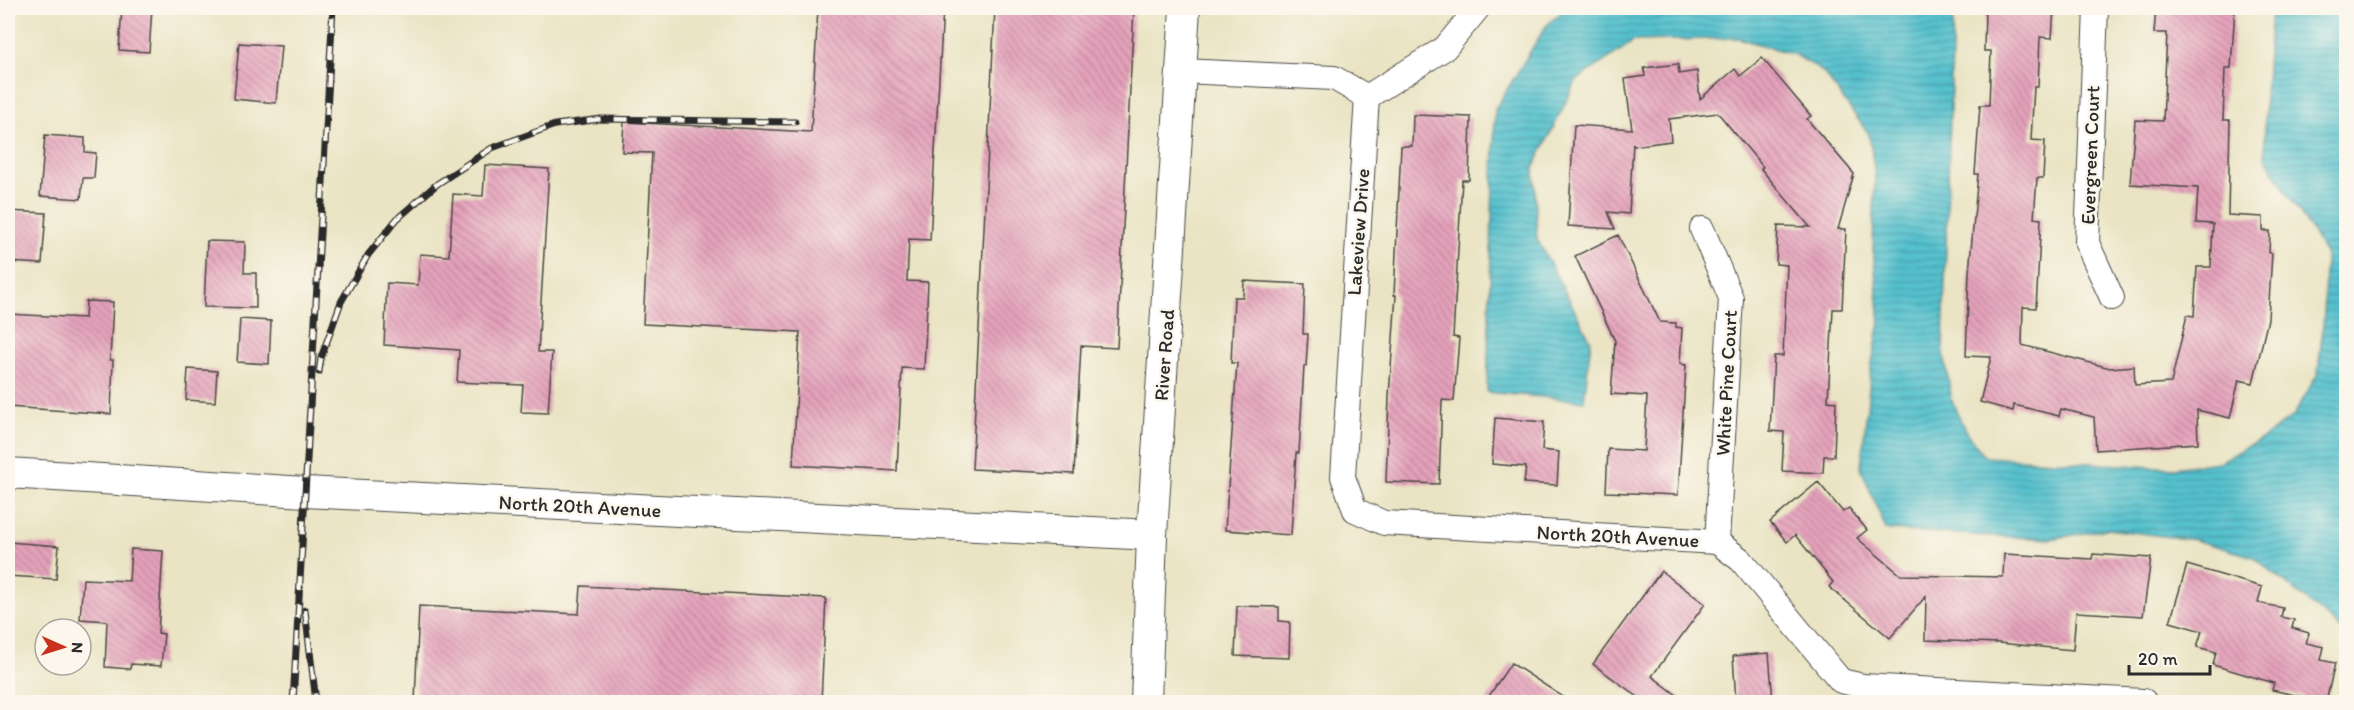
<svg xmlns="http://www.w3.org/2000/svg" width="2354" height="710" font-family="Itim,sans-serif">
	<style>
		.water { fill: url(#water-rules); stroke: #40767c; stroke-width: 1.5 }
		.building { fill: url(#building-back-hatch) }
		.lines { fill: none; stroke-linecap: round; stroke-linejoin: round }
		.minor-casing { stroke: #484742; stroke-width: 26 }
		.tertiary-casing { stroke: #484742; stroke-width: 32 }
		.minor { stroke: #fff; stroke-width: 24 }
		.tertiary { stroke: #fff; stroke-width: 30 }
		.rail-casing { stroke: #2b2b2b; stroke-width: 7 }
		.rail { stroke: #fbf7ec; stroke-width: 4.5; stroke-dasharray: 14; stroke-linecap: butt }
		.labels { text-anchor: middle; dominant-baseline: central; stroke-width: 5; stroke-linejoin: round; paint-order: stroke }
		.street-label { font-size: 20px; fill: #2b2b2b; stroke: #fbf7ec }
	</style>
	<defs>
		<pattern id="water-rules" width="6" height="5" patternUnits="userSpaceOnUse" patternTransform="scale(1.5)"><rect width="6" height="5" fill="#55c1ce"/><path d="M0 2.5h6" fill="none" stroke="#479da7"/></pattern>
		<pattern id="building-back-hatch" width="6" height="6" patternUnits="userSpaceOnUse" patternTransform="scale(1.5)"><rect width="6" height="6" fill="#e5a2bb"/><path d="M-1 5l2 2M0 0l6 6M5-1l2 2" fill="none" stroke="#ba8498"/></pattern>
	</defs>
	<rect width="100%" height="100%" fill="#fbf7ec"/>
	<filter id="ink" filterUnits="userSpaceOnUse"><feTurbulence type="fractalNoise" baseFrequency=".0167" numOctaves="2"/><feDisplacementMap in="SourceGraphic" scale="12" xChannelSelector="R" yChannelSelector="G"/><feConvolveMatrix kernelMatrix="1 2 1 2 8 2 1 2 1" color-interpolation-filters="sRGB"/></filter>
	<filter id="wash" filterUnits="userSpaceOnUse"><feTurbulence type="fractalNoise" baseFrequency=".008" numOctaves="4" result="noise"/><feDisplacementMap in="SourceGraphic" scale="24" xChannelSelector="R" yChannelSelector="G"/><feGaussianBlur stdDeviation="1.35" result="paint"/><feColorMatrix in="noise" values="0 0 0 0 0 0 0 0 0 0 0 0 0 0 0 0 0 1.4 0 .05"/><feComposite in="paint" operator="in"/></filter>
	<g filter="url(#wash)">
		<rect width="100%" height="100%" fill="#eae4c4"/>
		<!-- water -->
		<path class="water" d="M1566,8h379l8,6 -10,334 9,53 14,31 19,25 188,11 46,-6 43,-23 32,-24 24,-42 6,-58 1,-62 -60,-96v-60l6,-89h75v625l-92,-76 -59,-17 -88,-11 -57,10 -164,-9 -25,-62 10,-100 9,-46 -7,-73 2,-74 -6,-41 -46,-62 -27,-17 -58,-17 -104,3 -58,40 -42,86 3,72 54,102 -7,60 -97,-9 8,-283 51,-83z"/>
		<g id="blocks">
			<!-- building -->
			<g class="building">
				<path d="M122,8h30l-3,44 -30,-2z"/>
				<path d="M818,8h125l-13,232 -21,-1 -2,42 21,1 -4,87 -22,-1 -5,103 -104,-6 7,-133 -157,-8 9,-171 -30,-1 2,-30 187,10z"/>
				<path d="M995,8h139l-17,340 -36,-2 -7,128 -102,-5z"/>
				<path d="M1985,8h69l-2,30 -12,-1 -2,50h-4l-3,53 14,1 -2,37h-6l-3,40 7,1 -5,89 -13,-1 -1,38 88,23 24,-2 1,19 36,-2 16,-68 7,1 3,-49h14l2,-43 -17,-1 2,-35 -68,-4 5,-64 28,1 4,-88h-13l2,-25h79l-4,60h-6l-2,52h7l-2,95 35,2v14h7l-1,22h3l-4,66 -15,64 -14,-3 -9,38 -33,-8 1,33 -102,7 -2,-33 -33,-8 -2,7 -45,-11 -1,6 -33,-9 11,-45 -25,-1 3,-84 9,-98h-3l5,-69h9l2,-54h-7z"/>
				<path d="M239,43l42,3 -5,57 -42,-4z"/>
				<path d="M1762,58l49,58 -4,3 47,55 -16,55h8l-4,80h-9l-5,92 8,1 -2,54h-10l-1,17 -41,-2 2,-39 -14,-1 4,-75h9l4,-91 -11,-1 2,-38 32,1 -49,-58 2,-2 -45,-54 -49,6 2,22 -37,5 -1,-3 -4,71 -21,-2 7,17 -47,-3 6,-101 58,4 -7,-50 20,-3 -1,-8 34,-4 1,10 18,-3 3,28 35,-30 5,7z"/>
				<path d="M1413,115l58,2 -2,63h-7l-9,157 6,1 -5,63 -12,-1 -3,84 -53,-2 3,-86 7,-101h-2l7,-149h11z"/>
				<path d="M45,135l40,3v14l11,1 -2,25h-11l-2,21 -41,-3z"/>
				<path d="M485,165l64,4 -11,183h14l-4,61 -27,-1 2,-27 -66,-3 2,-32 -75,-5 3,-62 31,2 2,-31 29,2 4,-62 30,2z"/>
				<path d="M8,211l38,2 -4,51 -34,-2z"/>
				<path d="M1618,235l42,87 16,1v4l6,1 -2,36 6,1 -8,130 -72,-3 2,-43 36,2 3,-55 -36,-2 4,-53 -40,-85z"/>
				<path d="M207,241l38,1 -1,31h12v35l-52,-1z"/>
				<path d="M1244,281l61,3 -2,50h5l-2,32h-2l-5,87h-3l-5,82 -66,-5 12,-167h-6l3,-66h9z"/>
				<path d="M86,301l27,1 -3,58h3l-2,54 -103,-7 2,-67h-2v-26l77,4z"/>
				<path d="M240,319l31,2 -2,43 -32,-2z"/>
				<path d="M188,369l29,2 -2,31 -29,-2z"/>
				<path d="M1495,418l49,4 -2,28 17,2 -2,33 -33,-2 2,-16 -34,-3z"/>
				<path d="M1818,482l25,30 6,-4 18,22 -10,8 44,37 102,2 1,-23 88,5 1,-5 58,4 -8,58 -67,-4 -3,38 -75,-7 -73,-3 1,-44 -36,42 -61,-51 4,-5 -38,-47 -8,7 -17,-20z"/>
				<path d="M8,542l51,4 -3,33 -48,-3z"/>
				<path d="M131,549l32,2 -5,82 6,1 -3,32 -30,-2 -1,5 -25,-2 2,-46 -27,-2 3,-40 46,2z"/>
				<path d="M2187,565l75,22 -4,16 25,5 -2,9 13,3 -2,8 17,5 -3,10 18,4 -3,13 14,3 -9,39 -54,-12 2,-7 -61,-18 3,-13 -19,-5 5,-16 -32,-9z"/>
				<path d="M1661,571l44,33 -53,72 34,26h-41l-52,-38z"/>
				<path d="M581,586l245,12 -5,104h-406l4,-96 160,8z"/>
				<path d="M1237,606l42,1v14l11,1 -1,36 -54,-2z"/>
				<path d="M1769,653l4,49h-37l-3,-46z"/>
				<path d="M1511,663l60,39h-86z"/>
			</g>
		</g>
	</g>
	<g filter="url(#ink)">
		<use href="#blocks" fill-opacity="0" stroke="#484742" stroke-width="1.5"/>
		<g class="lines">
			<!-- minor casing -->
			<g class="minor-casing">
				<g id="minor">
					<path d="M1478,8l-33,40 -78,49 -24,380 12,33 29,13 333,19 24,18 100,121 22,5 281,15"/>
					<path d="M2096,8l-9,235 25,55"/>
					<path d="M1182,71l152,7 33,19"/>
					<path d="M1702,229l29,69 -14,244"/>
				</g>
			</g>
			<!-- tertiary casing -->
			<g class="tertiary-casing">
				<g id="tertiary">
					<path d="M8,473l297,19 847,43"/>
					<path d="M1146,702l6,-167 33,-527"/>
				</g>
			</g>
			<!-- minor -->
			<use href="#minor" class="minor"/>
			<!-- tertiary -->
			<use href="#tertiary" class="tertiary"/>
			<!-- rail casing -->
			<g class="rail-casing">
				<g id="rail">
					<path d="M319,372l2,-14 20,-56 27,-47 29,-36 40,-35 55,-36 63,-23 46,-6 194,3"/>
					<path d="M305,610l11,92"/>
					<path d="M293,702l40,-694"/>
				</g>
			</g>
			<!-- rail -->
			<use href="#rail" class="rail"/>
		</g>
	</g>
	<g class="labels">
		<!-- street labels -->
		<g class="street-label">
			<text transform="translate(2090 155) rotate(-88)">Evergreen Court</text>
			<text transform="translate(1358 232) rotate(-86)">Lakeview Drive</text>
			<text transform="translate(1164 355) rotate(-86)">River Road</text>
			<text transform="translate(1726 383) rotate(-87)">White Pine Court</text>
			<text transform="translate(580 506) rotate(3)">North 20th Avenue</text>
			<text transform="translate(1618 536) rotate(3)">North 20th Avenue</text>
		</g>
	</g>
	<!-- margin -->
	<rect width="2354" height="710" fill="none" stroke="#fbf7ec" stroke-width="30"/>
	<!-- north arrow -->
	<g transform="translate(63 647) rotate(93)"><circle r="28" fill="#fbf7ec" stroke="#a8a59f" stroke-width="1.5"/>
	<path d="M0-4.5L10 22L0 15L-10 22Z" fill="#c8321e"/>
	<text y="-9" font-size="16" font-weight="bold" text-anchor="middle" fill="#2b2b2b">N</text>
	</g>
	<!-- scale -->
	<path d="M2129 665v9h81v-9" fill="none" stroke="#2b2b2b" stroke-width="3"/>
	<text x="2138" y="665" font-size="18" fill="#2b2b2b" stroke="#fbf7ec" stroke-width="4.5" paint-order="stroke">20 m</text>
</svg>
